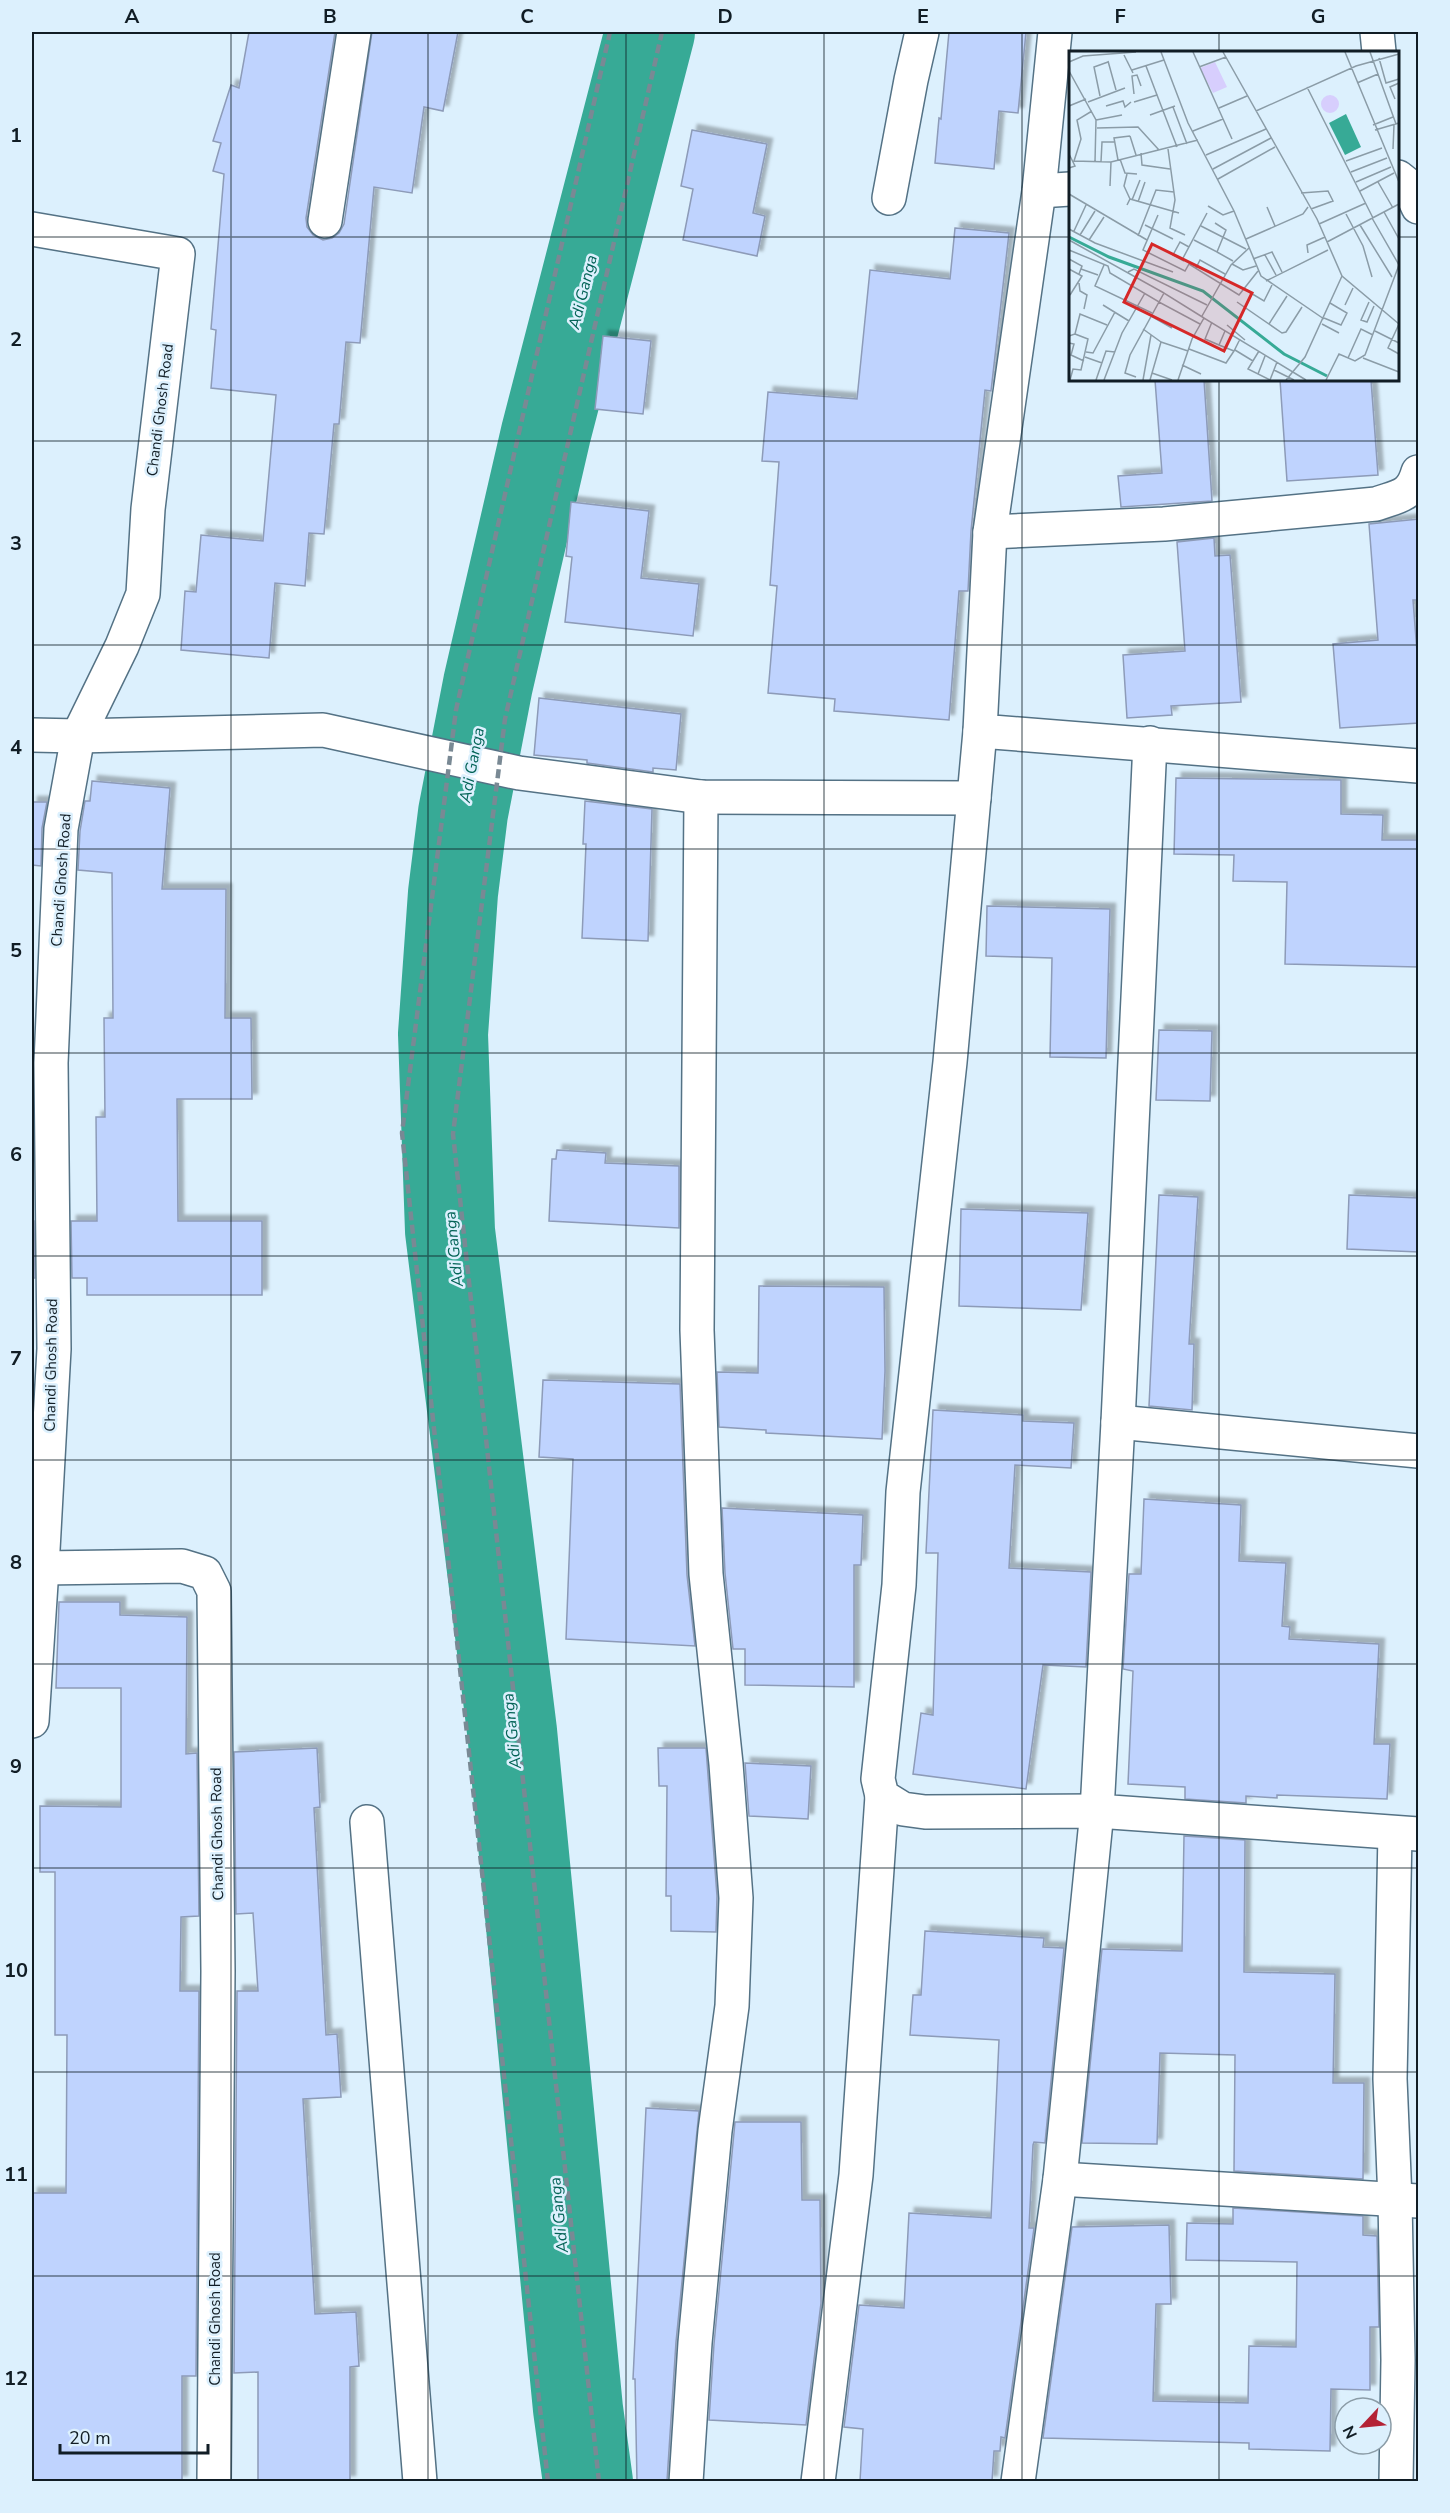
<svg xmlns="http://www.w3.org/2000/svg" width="1450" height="2513" font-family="'Nunito Sans',sans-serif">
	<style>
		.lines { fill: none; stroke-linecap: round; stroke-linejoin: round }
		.river { stroke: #37aa96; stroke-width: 90 }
		.building { fill: #bfd3fe; stroke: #8d9bb8; stroke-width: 1.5; filter: url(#shadow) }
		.street-casing { stroke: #547285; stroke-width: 36 }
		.secondary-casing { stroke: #547285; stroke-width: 36 }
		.street { stroke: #fff; stroke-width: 33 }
		.secondary { stroke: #fff; stroke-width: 33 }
		.rail { stroke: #798994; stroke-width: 4.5; stroke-dasharray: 9 4.5; stroke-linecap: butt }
		.grid { fill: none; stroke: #111d25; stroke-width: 1.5; stroke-opacity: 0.55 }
		.labels { text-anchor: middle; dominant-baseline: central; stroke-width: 5; stroke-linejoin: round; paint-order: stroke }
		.street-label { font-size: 15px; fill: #111d25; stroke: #dcf0fd }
		.water-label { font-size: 16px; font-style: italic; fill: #036356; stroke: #dcf0fd }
		.inset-river { fill: none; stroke: #37aa96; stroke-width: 3 }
		.inset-road { fill: none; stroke: #8b9ca7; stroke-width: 1.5 }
		.view { fill: #d62828; fill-opacity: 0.15; stroke: #d62828; stroke-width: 3 }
		.inset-edge { fill: none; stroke: #111d25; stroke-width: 3 }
		.neatline { fill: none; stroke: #111d25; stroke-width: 2 }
		.grid-label { font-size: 20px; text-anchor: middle; font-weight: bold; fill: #111d25 }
	</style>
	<defs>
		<filter id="shadow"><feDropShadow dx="5.5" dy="-5.5" stdDeviation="1.5" flood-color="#0004"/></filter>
	</defs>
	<rect width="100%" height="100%" fill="#dcf0fd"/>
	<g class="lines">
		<!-- river -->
		<path class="river" d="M588,2482l-10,-73 -66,-678 -62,-500 -7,-197 10,-141 10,-80 25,-129 58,-251 104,-401"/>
	</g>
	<!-- building -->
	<g class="building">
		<path d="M249,32h86l-29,186 1,9 6,8 10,5 9,-2 7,-5 5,-9 28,-192h86l-15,79 -19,-4 -12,86 -38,-6 -14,156 -14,-1 -7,82h-5l-10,110 -15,-1 -4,53 -30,-3 -6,75 -88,-8 4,-59 11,1 5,-57 62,6 13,-146 -65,-7 5,-58 -5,-1 13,-155 -11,-3 8,-28 -8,-2 18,-56 8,3z"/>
		<path d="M949,32h77l-8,81 -19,-2 -5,58 -59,-6 4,-45 2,1z"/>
		<path d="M692,130l75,14 -14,69 12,3 -8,40 -74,-16 10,-51 -12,-3z"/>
		<path d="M955,228l54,5 -18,158 -6,-1 -14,141 -3,60h-9l-10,129 -115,-9 1,-12 -67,-6 9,-107 -7,-1 9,-123 -17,-1 6,-69 89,7 13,-129 80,9z"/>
		<path d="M603,336l48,5 -8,73 -48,-5z"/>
		<path d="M1155,380h49l8,121 -91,6 -3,-31 44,-3z"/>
		<path d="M1280,380h91l7,95 -91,6z"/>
		<path d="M571,502l78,9 -8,67 58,6 -6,52 -128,-14 7,-65 -6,-1z"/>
		<path d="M1419,519v81h-6l6,78v45l-79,5 -7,-84 45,-4 -9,-116z"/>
		<path d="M1214,538l1,18 15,-1 11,147 -70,4 1,9 -45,3 -4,-63 62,-4 -8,-109z"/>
		<path d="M539,698l142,16 -5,56 -23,-2v4l-66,-9v-3l-53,-5z"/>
		<path d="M1176,778l165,2v34l42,1 -1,25h37v127l-134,-3 2,-82 -54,-1 1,-26 -60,-1z"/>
		<path d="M92,781l78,7 -8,101h64l-1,129h26l1,81h-75l1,122h84v74h-175v-17h-15l-1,-57h26l-1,-104h9l-1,-99h9l-1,-145 -34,-3 2,-39 5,-30h5z"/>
		<path d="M585,801l67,8 -4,132 -66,-3 4,-94h-3z"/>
		<path d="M32,802h15l-5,26 -1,38 -9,-1z"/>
		<path d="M987,906l123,3 -4,149 -56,-1 2,-99 -66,-2z"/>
		<path d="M1159,1030l53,1 -2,70 -54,-1z"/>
		<path d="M557,1150l49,3 -1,10 74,3v62l-130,-7 3,-62h4z"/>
		<path d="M1159,1195l39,2 -9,147h5l-2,66 -43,-4z"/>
		<path d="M1349,1195l70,3v54l-72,-3z"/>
		<path d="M961,1209l127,4 -7,97 -122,-4z"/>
		<path d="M32,1221h2l1,57h-3z"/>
		<path d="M759,1286l125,1 1,84 -3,68 -116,-6v-3l-47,-3 -2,-55 41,1z"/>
		<path d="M543,1380l137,4 7,191 8,71 -129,-7 7,-180 -34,-2z"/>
		<path d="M933,1410l90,5v6l51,2 -3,45 -56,-3 -6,103 82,4 -5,95 -43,-2 -17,124 -113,-15 8,-61 12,2 5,-162h-12z"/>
		<path d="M1144,1499l97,6 -2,56 47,2 -4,63 8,1 -1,12 90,5 -5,100h16l-3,55 -110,-4v3l-31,-2v7l-61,-4v-12l-57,-3 5,-113 -10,-2 6,-95h12z"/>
		<path d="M722,1508l141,7 -2,50h-7v122l-109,-2v-36h-12l-8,-76z"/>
		<path d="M59,1602h61v13l67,2 -1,137 11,-1 2,163 -18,1 -1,74h19l-3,385h-14v105h-150v-288h34l1,-158h-12v-163h-15v-66l81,1v-119h-65z"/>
		<path d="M317,1748l3,59 -6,1 12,227 11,-1 4,63 -38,2 12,215 41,-2 3,54 -9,1v114h-92v-109l-24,1 3,-382h21l-5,-78 -17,1 -2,-162z"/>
		<path d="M658,1748h48l11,148 -1,36 -45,-1v-35h-5l1,-110h-8z"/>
		<path d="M745,1763l66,3 -3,53 -59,-3z"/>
		<path d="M1184,1836l61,4 -1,132 91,2 -2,109h31l-1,96 -129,-8 1,-116 -75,-2 -3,91 -75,-1 20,-194 80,2z"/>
		<path d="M925,1931l119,7 -1,9 21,1 -19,195 -11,-1 -1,3 -4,83h5l-29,210 -4,-1 -1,14h-6l-2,30h-132l3,-52 -19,-2 15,-122 45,3 5,-95 82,5 8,-178 -89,-5 3,-40h8z"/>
		<path d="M646,2108l53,3 -23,231 -9,139h-30l-2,-102h-2z"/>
		<path d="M735,2122h66l1,78h18l1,103 -15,122 -97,-5 5,-76z"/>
		<path d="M1233,2208l130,8v19l14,1 2,91h-9v63l-39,-1 -1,62 -81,-2v-6l-206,-5 29,-211 97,-2 2,79h-15l-3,97 95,2 1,-57 47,1 1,-85 -111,-2 1,-37 46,1z"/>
	</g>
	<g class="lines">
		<!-- street casing -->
		<g class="street-casing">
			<g id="street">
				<path d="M1055,32l-16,159 -49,341 -10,199 438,35"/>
				<path d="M1377,32l2,20"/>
				<path d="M1398,177l10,8 10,22"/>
				<path d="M1039,191l31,-2"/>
				<path d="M889,198l22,-118 11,-48"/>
				<path d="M325,221l29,-189"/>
				<path d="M990,532l174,-8 212,-20c22,-8 35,-7 42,-32"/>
				<path d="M980,731l-30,331 -47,430 -4,93 -21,194 4,17 21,13 22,3 172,-1 -37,368 -42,303"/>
				<path d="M78,736l245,-6 196,43 182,24 273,1"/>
				<path d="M1150,743l-32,679 -21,389 321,23"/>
				<path d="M1118,1422l300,29"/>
				<path d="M32,1721l10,-153"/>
				<path d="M367,1822l53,660"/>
				<path d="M1395,1833l-5,246 5,121 3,160 -2,122"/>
				<path d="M1060,2179l358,22"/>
				<path d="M686,2482l9,-139 20,-212 17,-125 4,-108 -10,-134 -20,-190 -9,-244 4,-533"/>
				<path d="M818,2482l38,-307 26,-379"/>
			</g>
		</g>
		<!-- secondary casing -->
		<g class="secondary-casing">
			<g id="secondary">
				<path d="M32,229l146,25 -30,255 -5,85 -21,52 -44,90 -17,93 -10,234 3,286 -12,219 140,-2 23,7 9,18 4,380 -4,511"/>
				<path d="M32,735l46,1"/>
			</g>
		</g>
		<!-- street -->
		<use href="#street" class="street"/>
		<!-- secondary -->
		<use href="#secondary" class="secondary"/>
		<!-- rail -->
		<g class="rail">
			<path d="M548,2482l-146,-1349 54,-423 154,-678"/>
			<path d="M599,2482l-146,-1348 52,-415 157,-687"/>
		</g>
	</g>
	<!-- grid -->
	<path class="grid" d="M231,32v2450M428,32v2450M626,32v2450M824,32v2450M1022,32v2450M1219,32v20M32,237h1038M1398,237h20M1219,380v2102M32,441h1386M32,645h1386M32,849h1386M32,1053h1386M32,1256h1386M32,1460h1386M32,1664h1386M32,1868h1386M32,2072h1386M32,2276h1386"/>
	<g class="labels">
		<!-- street labels -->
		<g class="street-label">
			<text transform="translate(160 410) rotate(-83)">Chandi Ghosh Road</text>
			<text transform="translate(61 880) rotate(-86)">Chandi Ghosh Road</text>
			<text transform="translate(51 1365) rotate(-89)">Chandi Ghosh Road</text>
			<text transform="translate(217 1834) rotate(-91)">Chandi Ghosh Road</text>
			<text transform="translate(215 2319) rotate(-90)">Chandi Ghosh Road</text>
		</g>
		<!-- water labels -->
		<g class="water-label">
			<text transform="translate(583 292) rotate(-76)">Adi Ganga</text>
			<text transform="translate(472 765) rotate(-79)">Adi Ganga</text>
			<text transform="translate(454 1249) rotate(-96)">Adi Ganga</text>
			<text transform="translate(512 1731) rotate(-96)">Adi Ganga</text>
			<text transform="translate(559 2215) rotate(-96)">Adi Ganga</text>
		</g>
	</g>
	<!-- overview -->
	<g transform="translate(1069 51)">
		<rect width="330" height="330" fill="#dcf0fd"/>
		<path d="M146,11l12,25 -14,6 -13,-25zM252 53a9 9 0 1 1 18 0a9 9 0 1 1-18 0Z" fill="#d7cefd"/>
		<path d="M277,63l15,33 -16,8 -16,-32z" fill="#37aa96"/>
		<path class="inset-river" d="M0,186l40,20 94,34 81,63 43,22"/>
		<path class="inset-road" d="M92,1l27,71 46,88 27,65 63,43M124,1l39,87M154,1l94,167 25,57 57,48M276,1l54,130M301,1l26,72M55,4l9,18M310,7l7,25 13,-4M39,10l8,29M0,11l14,-6 53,-4M130,16l27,-10M63,19l32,-10M0,20l27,49 -1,42M288,32l21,-9M238,36l66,131M65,43l-2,-18 5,-1 4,11M88,44l20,52M31,45l-6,-29 14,-5M326,48l-5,-12 9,-4M19,51l37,-14M65,51l23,-7 -11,-29M0,55l17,-7M37,55l17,-5 2,6 6,-5M104,56l14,37M150,57l28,-12M23,60l-15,9 4,19 -7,22 37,1 87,-22M187,60l100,-45 43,-12M81,64l25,-9M27,69l26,-5M304,74l20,-8M28,77l41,-1 21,23M306,79l24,-7M124,80l30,-12M61,85l6,19M99,98l7,51 -5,28 15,7M324,98l1,-24M72,102l1,12 28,4M0,103l6,12 -6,2M137,104l60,-26M51,108l5,14 12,1M49,109l-4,-22 16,-2M277,110l36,-13M32,111l1,-20h12M144,118l58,-31M282,121l36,-14M58,123l-3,12 6,13M149,128l57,-32M287,131l35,-15M309,131l15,26M41,135l1,-24M291,140l34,-18M232,142l27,-2 5,10 -22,8M0,143l78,46M63,149l8,-20M69,151l7,-20M58,154l3,-6 49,14M139,155l15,9 11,-4M198,156l8,19M315,161l15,27M277,163l17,32 9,31M89,164l-15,35 42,21 4,-7 50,31 19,-24M303,167l27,47M250,173l47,-21M76,174l28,14M291,174l32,52M132,175l45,23M0,178l26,14 78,29M5,180l12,-26M11,184l15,-24M69,185l18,-46 18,2M177,188l57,-25 5,-7M0,189l95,53M20,189l15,-23M125,189l23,12 9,-22 -11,-7M258,191l72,-38M0,199l39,16 2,7 49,29 5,-9 40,25M148,201l16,9M239,202l-1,-8 18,-8M196,204l11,20M0,208l13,7 -3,8M184,208l19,-7 10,20M113,209l25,-47M115,210l-11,-6 7,-13 9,5M163,213l11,6 13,-4M35,214l-9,21 57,27M127,217l4,-8 25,14M0,218l13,7 -12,19M12,218l17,6M59,221l6,-3 73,36M197,230l62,-31M10,232l1,8 7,4 -3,14M180,241l15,9 8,-16M168,251l45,31 4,-1 16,-25M300,251l-8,18 6,2 7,-16M34,254l26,16M276,254l8,-17M82,265l21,12M133,265l29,-51 18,-17M255,267l17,7 6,-12 -17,-10M143,271l-7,17 14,6M200,273l18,-28M253,273l17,9M330,273l-11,24 11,6M158,274l18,15M74,278l18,13 -11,38M156,280l-6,14 15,6 6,-12M306,280l24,12M0,285l6,-2 5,-20 27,11M92,291l27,9M0,292l5,1 -3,11 13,6M120,298l37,14 8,-12M166,299l18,11M190,300l-11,18 22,11 7,-18M17,301l7,1 22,-41M16,306l17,6M279,307l13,-29 12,6M294,307l36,14M113,314l19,9M205,319l20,10M83,322l20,7M189,323l7,-18M67,326l-11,-4 5,-18 29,-53 41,22M1,329l3,-11 8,1 7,-31 -13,-5M27,329l10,-29 9,1M35,329l18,-47 23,-40M74,329l8,-45M109,329l14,-41 12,-21 102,62M217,329l19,-23 37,-81M257,329l13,-26 16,7 10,-6 34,-90"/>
		<path class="view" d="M83,193l100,49 -28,58 -100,-49z"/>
		<rect width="330" height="330" class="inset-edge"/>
	</g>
	<!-- border -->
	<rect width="1450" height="2513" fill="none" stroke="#dcf0fd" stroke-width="66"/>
	<!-- north arrow -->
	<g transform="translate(1363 2426) rotate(244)"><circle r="28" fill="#dcf0fd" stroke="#8b9ca7" stroke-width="1.5"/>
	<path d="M0-4.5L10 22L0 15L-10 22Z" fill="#b42235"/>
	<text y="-9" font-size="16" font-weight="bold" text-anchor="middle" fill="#111d25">N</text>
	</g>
	<!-- scale -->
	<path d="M60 2444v9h148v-9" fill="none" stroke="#111d25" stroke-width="3"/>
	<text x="69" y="2444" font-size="18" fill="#111d25" stroke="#dcf0fd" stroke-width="4.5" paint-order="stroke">20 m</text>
	<rect x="33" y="33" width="1384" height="2447" class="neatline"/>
	<g class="grid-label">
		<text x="132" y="23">A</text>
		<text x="330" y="23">B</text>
		<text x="527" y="23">C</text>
		<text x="725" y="23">D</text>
		<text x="923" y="23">E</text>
		<text x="1120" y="23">F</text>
		<text x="1318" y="23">G</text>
		<text x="16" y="142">1</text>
		<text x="16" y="346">2</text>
		<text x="16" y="550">3</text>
		<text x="16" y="754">4</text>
		<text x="16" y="957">5</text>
		<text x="16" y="1161">6</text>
		<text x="16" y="1365">7</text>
		<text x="16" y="1569">8</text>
		<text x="16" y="1773">9</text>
		<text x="16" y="1977">10</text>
		<text x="16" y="2181">11</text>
		<text x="16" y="2385">12</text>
	</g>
</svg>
